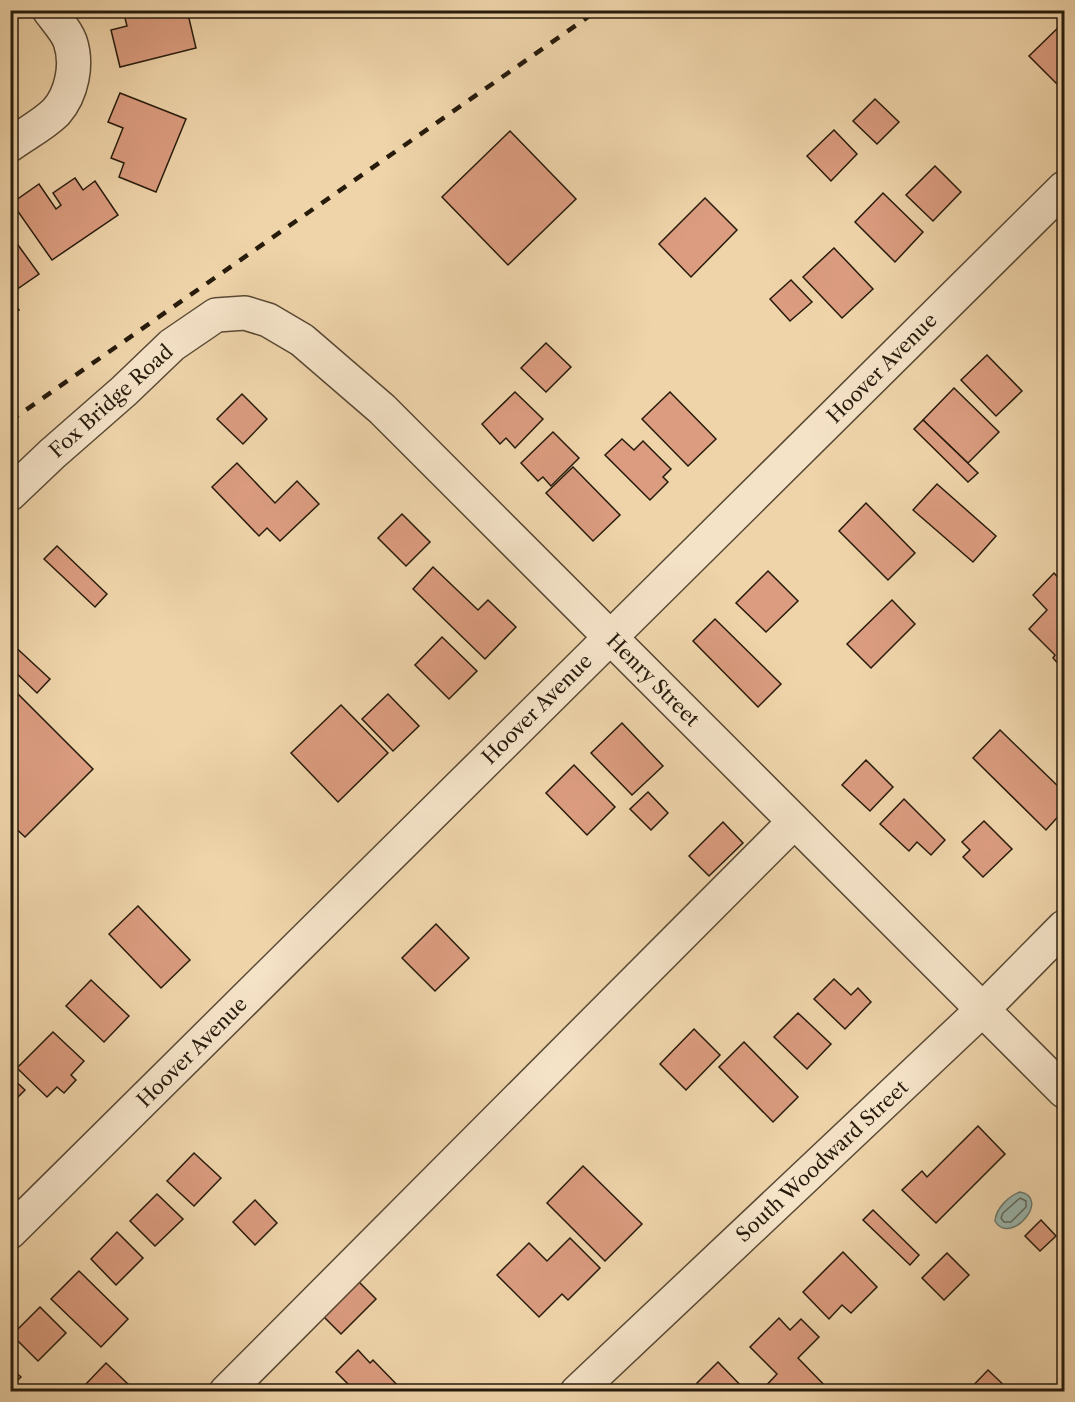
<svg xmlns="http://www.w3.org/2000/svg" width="1075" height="1402" font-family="'Libre Caslon Text',serif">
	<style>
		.water { fill: #9ab7ae; stroke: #6c796d; stroke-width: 1.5 }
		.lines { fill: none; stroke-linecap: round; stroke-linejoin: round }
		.shore { stroke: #60695d; stroke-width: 1.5 }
		.building { fill: #db9c7f; stroke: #271b0c; stroke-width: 1.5 }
		.minor-casing { stroke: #594934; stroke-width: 36 }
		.minor { stroke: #f5e3c8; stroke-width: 33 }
		.rail { stroke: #271b0c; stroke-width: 4.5; stroke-dasharray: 10 10; stroke-linecap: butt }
		.labels { text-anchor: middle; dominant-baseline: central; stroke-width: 5; stroke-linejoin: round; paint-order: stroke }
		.street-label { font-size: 20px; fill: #271b0c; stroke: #f5e3c8 }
	</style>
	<rect width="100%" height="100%" fill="#efd4aa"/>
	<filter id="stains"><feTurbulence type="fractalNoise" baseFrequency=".00333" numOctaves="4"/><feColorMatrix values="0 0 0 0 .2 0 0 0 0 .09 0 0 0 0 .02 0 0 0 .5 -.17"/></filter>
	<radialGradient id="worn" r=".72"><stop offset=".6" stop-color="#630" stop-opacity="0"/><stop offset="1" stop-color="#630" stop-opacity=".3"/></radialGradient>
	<!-- water -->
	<path class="water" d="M1020,1192c32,6 -10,55 -25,29 1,-13 14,-25 25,-29z"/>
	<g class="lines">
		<!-- shore -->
		<path class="shore" d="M1020,1198l6,3v6l-15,15h-7l-3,-4 2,-5z"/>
	</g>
	<!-- building -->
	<g class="building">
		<path d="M123,10h64l9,38 -76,19 -9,-37 16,-4z"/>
		<path d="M1064,22v61l-4,4 -31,-31z"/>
		<path d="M120,93l66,26 -30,73 -37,-15 5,-14 -13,-5 12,-30 -15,-6z"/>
		<path d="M875,99l24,23 -22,22 -24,-23z"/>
		<path d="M834,130l23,24 -26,27 -24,-25z"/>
		<path d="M510,131l66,68 -68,66 -66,-68z"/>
		<path d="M935,166l26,26 -28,29 -27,-26z"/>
		<path d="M75,178l8,12 12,-9 23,34 -66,45 -40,-57 27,-19 17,25 5,-4 -8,-12z"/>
		<path d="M883,193l40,39 -28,30 -40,-40z"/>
		<path d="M705,198l32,32 -46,47 -32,-33z"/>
		<path d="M10,234l29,40 -29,20z"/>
		<path d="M834,248l39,41 -31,29 -39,-41z"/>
		<path d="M791,280l21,22 -22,19 -20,-22z"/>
		<path d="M10,298l9,12 -9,5z"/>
		<path d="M546,343l25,24 -25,25 -25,-24z"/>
		<path d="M987,355l35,36 -26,25 -35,-36z"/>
		<path d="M954,388l45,44 -31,31 -45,-43z"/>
		<path d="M515,392l28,27 -28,29 -9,-10 -6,6 -18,-20z"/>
		<path d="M670,392l46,47 -28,27 -46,-47z"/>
		<path d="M242,394l25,25 -24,25 -26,-25z"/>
		<path d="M923,420l55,53 -10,9 -54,-53z"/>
		<path d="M553,432l26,26 -28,28 -8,-9 -5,4 -17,-18z"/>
		<path d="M622,439l12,11 9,-9 28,28 -8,8 5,5 -18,18 -45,-45z"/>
		<path d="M237,463l38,40 22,-22 22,23 -39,37 -13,-13 -8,8 -47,-49z"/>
		<path d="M573,467l47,48 -27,26 -47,-48z"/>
		<path d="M937,484l59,52 -23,26 -60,-52z"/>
		<path d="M866,503l49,50 -27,27 -49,-49z"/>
		<path d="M402,514l28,28 -24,24 -28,-28z"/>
		<path d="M57,546l50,48 -12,13 -51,-48z"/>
		<path d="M433,567l45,43 10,-10 28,27 -31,32 -72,-70z"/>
		<path d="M768,571l30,30 -32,31 -30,-29z"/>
		<path d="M1054,573l10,11v86l-11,-12 2,-3 -26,-26 18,-19 -14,-15z"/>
		<path d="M892,600l23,24 -44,44 -24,-24z"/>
		<path d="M715,619l66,65 -23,23 -65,-66z"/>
		<path d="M442,637l35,34 -28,28 -34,-34z"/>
		<path d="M10,642l40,37 -13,14 -27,-26z"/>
		<path d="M13,689l80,80 -68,68 -15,-14v-132z"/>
		<path d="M388,694l31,32 -26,25 -31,-32z"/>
		<path d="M341,705l47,48 -50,49 -47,-49z"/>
		<path d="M622,723l41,43 -31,29 -41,-42z"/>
		<path d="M1000,730l64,62v18l-18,20 -73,-72z"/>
		<path d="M866,760l27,27 -23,24 -28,-26z"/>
		<path d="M574,765l41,42 -28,28 -41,-42z"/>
		<path d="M648,792l20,21 -17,17 -21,-21z"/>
		<path d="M904,799l41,41 -14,15 -14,-13 -8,9 -29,-27z"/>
		<path d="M984,821l28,28 -29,28 -20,-20 7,-7 -8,-8z"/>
		<path d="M723,822l20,21 -34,33 -20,-20z"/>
		<path d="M138,906l52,54 -29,28 -52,-54z"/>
		<path d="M436,924l33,34 -34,33 -33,-33z"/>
		<path d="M834,979l17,16 7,-7 13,14 -26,27 -31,-30z"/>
		<path d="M91,980l38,36 -25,26 -38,-36z"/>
		<path d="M798,1013l33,31 -24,25 -33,-32z"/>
		<path d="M694,1029l26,26 -34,35 -26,-26z"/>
		<path d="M53,1032l31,29 -13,14 5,5 -12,13 -7,-6 -10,10 -30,-29z"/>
		<path d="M744,1042l54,55 -25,25 -54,-55z"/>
		<path d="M10,1076l15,14 -15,15z"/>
		<path d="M978,1126l27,28 -69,69 -34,-33 20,-19 5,6z"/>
		<path d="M194,1153l27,25 -27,28 -27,-25z"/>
		<path d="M583,1166l59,58 -37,37 -58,-58z"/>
		<path d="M157,1194l26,25 -28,27 -25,-25z"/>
		<path d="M255,1200l22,23 -22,22 -22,-23z"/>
		<path d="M873,1210l46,45 -9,10 -47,-45z"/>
		<path d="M1041,1220l15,16 -16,15 -15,-15z"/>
		<path d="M117,1232l26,26 -27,27 -25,-26z"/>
		<path d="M570,1238l30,30 -32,32 -6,-6 -23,23 -42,-42 32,-32 18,18z"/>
		<path d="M843,1252l34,35 -26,26 -9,-8 -13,14 -26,-27z"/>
		<path d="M947,1253l22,22 -25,25 -22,-22z"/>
		<path d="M79,1271l49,48 -27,28 -50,-48z"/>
		<path d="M355,1278l21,21 -35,35 -21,-21z"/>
		<path d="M40,1307l26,26 -28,28 -26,-26z"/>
		<path d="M779,1318l11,12 11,-11 18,18 -21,21 33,34h-71l17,-18 -27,-27z"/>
		<path d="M358,1350l12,13 3,-3 31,32h-52l-5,-5 2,-2 -13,-13z"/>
		<path d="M718,1362l29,30h-42l-8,-9z"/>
		<path d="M106,1363l22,21 -8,8h-26l-8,-8z"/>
		<path d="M10,1367l11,10 -11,10z"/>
		<path d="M988,1370l23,22h-44z"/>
	</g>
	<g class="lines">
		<!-- minor casing -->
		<g class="minor-casing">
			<g id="minor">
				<path d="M10,145c15,-11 33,-20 46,-33 16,-18 22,-48 14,-71 -4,-11 -14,-21 -21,-31"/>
				<path d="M10,494l42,-40 72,-63 48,-46 44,-30 29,-2 23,7 34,20 80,69 682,682"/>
				<path d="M10,1232l1054,-1044"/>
				<path d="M226,1392l568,-570"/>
				<path d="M577,1392l406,-383 81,-82"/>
			</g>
		</g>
		<!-- minor -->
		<use href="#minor" class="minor"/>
		<!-- rail -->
		<path class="rail" d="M10,421l588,-411"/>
	</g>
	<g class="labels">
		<!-- street labels -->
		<g class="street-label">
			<text transform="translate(882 368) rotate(-45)">Hoover Avenue</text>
			<text transform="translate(111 401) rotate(-42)">Fox Bridge Road</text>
			<text transform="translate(653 680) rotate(45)">Henry Street</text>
			<text transform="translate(537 709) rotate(-45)">Hoover Avenue</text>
			<text transform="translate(192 1052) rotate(-45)">Hoover Avenue</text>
			<text transform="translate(822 1161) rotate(-43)">South Woodward Street</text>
		</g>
	</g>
	<!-- margin -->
	<rect width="1075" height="1402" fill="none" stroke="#efd4aa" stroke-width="36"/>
	<rect x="12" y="12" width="1051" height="1378" fill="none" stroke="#271b0c" stroke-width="3"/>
	<rect x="18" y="18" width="1039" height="1366" fill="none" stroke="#271b0c" stroke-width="1.5"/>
	<rect width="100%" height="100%" filter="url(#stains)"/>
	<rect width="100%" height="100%" fill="url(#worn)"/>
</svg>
